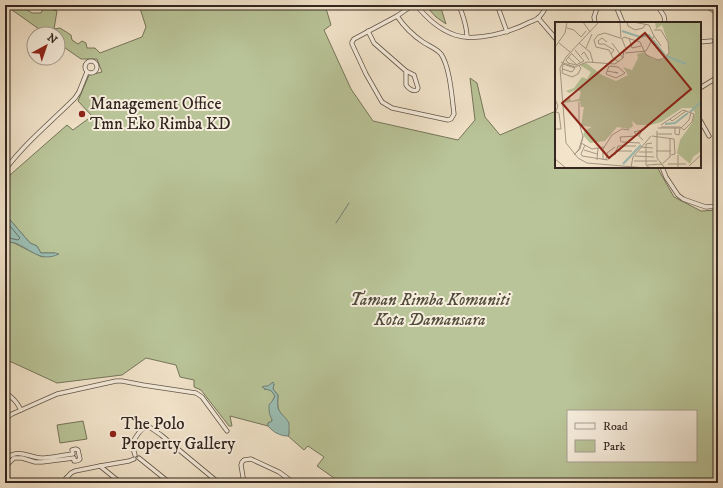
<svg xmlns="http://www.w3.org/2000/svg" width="723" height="488" font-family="'IM FELL DW Pica',serif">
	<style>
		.green { fill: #b9c599; stroke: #76765c; fill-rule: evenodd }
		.water { fill: #9bbfb5; stroke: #718279 }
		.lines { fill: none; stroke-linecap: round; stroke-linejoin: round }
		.shore { stroke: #66726a; stroke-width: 1 }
		.stream { stroke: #718279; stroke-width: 1 }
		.minor-casing { stroke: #62564b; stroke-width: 5 }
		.minor { stroke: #f7eede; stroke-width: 3.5 }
		.poi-dot { fill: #8f2418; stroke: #f7eede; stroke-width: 1.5 }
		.labels { text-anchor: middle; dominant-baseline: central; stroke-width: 4; stroke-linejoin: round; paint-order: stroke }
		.poi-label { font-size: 17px; fill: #322620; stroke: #f7eede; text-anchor: start }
		.park-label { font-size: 17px; font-style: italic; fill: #544e3e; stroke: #f7eede }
		.inset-river { fill: none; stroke: #9bbfb5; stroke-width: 2 }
		.inset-road { fill: none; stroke: #a69987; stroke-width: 1 }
		.view { fill: #8f2418; fill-opacity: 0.15; stroke: #8f2418; stroke-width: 2 }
		.inset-edge { fill: none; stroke: #322620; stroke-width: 2 }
	</style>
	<rect width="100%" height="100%" fill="#f3e5cc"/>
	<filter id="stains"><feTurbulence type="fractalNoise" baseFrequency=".005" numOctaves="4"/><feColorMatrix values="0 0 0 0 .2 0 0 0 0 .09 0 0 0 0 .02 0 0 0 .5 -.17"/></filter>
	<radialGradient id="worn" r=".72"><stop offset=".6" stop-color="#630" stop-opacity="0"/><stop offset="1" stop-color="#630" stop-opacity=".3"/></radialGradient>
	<!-- green -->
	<g class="green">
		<path d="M5,5l18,2 9,6h9l3,-6 13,4 -3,18 6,-1 11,7 1,5 6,4 4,-3 4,2 1,5h8l5,5 42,-16 4,-10 -7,-22h186l6,20 -7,5 27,59 22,32 85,19 17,-20 -5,-42 7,5 8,34 15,18 56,-24v56h101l17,30 27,14 17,-1v273h-377l-24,-17 7,-9 -16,-11 -4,4 -16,-14 1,-2 -1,-12c-10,-10 -11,-13 -10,-27l-5,-6 1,-5 -10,5c6,0 8,2 11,7l-2,4 -1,19v2l-4,2v3l-38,-10 2,10h-3l-28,-36 -7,-3v-7l-14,-3 -4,-12 -30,-7 -24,17 -65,8 -52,-24v-118l9,2 28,14 13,-4h-14l-4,-7 -7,-3 -25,-29v-31l5,-8 57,-50 6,5 19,-14 -14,-15 11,-26 13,-3 -5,-13h-16l-23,-16v-9h-12zM568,411h128v50h-128z"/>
		<path d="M425,5h15l6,19 -10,-7z"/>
		<path d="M83,421l4,18 -27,4 -3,-18z"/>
	</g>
	<!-- water -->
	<g class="water">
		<path d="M5,214l25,29 7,3 4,7h14l4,1c-19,9 -28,-5 -44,-11 -3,-1 -7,-1 -10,-2z"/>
		<path d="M273,382l1,2 -1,5 5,6c0,4 -1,10 0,13 2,6 11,12 11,16 0,3 0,6 0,10l-1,2c-8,0 -15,-4 -20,-10v-3l4,-2v-2c-3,-4 -3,-9 -3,-14l4,-5 2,-4c-5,-9 -6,-4 -13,-9l3,-1h3z"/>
	</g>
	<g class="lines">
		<!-- shore -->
		<path class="shore" d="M5,220l15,18 -2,2 -13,-3"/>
		<!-- stream -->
		<g class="stream">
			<path d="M701,5l17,11"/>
			<path d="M336,223l13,-20"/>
		</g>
		<!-- minor casing -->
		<g class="minor-casing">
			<g id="minor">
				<path d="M416,5c11,13 22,24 39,30 21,7 56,-3 75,-13 3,-1 6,-2 8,-4 4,-3 7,-9 9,-13"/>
				<path d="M459,5c4,11 8,20 8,32"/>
				<path d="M499,5v5l8,22"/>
				<path d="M657,5l7,11 1,7"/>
				<path d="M616,6l7,17"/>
				<path d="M397,16c6,9 17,20 26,26 6,4 14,7 18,12 9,13 11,44 13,60l-3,5 -3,1 -56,-12 -10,-6 -16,-28 -14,-30v-2l2,-3z"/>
				<path d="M397,16l16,-11"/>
				<path d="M538,18l18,21"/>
				<path d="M595,23l-1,-6 4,-12"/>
				<path d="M368,31l6,12 32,28 8,4 4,13 -1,2c-5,2 -8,-1 -11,-5v-14"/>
				<path d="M700,42l11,-1"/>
				<circle cx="91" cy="67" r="6"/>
				<path d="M700,88l18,-11"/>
				<path d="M700,120l9,16"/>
				<path d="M662,167l4,10 12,18 5,4 17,6 6,2 12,-1"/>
				<path d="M5,170c20,-27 46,-48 70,-72l4,-6 8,-20"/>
				<path d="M5,393c8,4 12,9 16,17"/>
				<path d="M5,420l4,-4 3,-2 45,-20 59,-13h6l21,4 53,8 6,4 25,34"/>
				<path d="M135,455l-3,-10c3,-8 8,-16 16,-19l13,9 58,48"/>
				<path d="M139,458l31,25"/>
				<path d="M5,460c12,-13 22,-3 36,-2 10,0 21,-3 32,-4l-1,-4 4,-1 2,1 2,9 -1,1 -3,1h-2v-3l-32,4h-7l-13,-4h-8l-9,9"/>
				<path d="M100,466l29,-5 5,-2"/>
				<path d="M66,478l6,5"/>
				<path d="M62,483l9,-10 4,-2 25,-5 21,17"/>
				<path d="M244,483l-3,-18 1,-3 2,-2 7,-1 28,13 15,11"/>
			</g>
		</g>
		<!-- minor -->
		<use href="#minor" class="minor"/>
	</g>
	<!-- markers -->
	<g class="poi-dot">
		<circle cx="82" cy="114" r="4"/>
		<circle cx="113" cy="434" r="4"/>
	</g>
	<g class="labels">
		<!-- poi labels -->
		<g class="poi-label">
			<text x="90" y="104">Management Office<tspan x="90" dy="20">Tmn Eko Rimba KD</tspan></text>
			<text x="121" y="424">The Polo<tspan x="121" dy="20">Property Gallery</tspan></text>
		</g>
		<!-- park labels -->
		<g class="park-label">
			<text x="430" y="300">Taman Rimba Komuniti<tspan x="430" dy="20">Kota Damansara</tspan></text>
		</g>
	</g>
	<!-- overview -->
	<g transform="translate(555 22)">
		<rect width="146" height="146" fill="#f3e5cc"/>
		<path d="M100,0h46v129l-8,6 -3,7 -13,-11 3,-13 12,-17 3,-10 -3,-5h-10l-21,14 -10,3h-14l-5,-4 1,5 -4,3 -12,-2 -12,14 -15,2 -7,-8 2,-5 7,-3 -11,-1 3,-19h-3l-1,-6 -17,2 7,-5 1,3 8,-2 2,-7 -4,-3 -8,4 -3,-2 8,-3 8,-11 5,2 4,-7 -11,-7 6,-2 16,12 14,6 12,-6 -5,-8 9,3 6,-12 -1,-4 7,-2 9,7 9,1 7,-7v-8l-7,-20 -6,4z" fill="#b9c599"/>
		<path class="inset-river" d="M67,9l18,6 9,-2 3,4M98,18l12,15M111,34l20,8M135,90l11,-10M110,102l10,-1 13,-10M68,142l18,-19"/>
		<path class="inset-road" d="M28,0l7,10M44,0l-33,35 -6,11 6,75 12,15 9,5 59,5M65,0l1,17M72,0l1,4 7,4 8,-2 3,-4M12,6l7,2 7,7 5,-6M99,14l7,10M74,16l3,10 9,-2M52,20l-5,-4 -4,3 1,3h5l10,6 -3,4M4,21l11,9M24,21l11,9 3,10M57,21l11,15M0,25l10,-14 2,-11M31,26l6,-14M71,27l-4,-10 2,-2 16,5 6,13 12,5 4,-1 7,-6 -1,-11 -7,-12h-7M17,31l-6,7 2,3 8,2 8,-4 -9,-11M70,31l21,-2 8,-15 -5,-11 -16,-3M17,32l9,9M26,33l3,-3 5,8M13,35l9,8M6,40l14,5 12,-5 28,2 8,-6 1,-9M64,40l-6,-4 -4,-8 -13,-3 -2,-7 4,-5 7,-2 15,5M54,44l9,1 7,6 -9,5 -10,-4zM20,46l-12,-4 -1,9 10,4 6,-3 3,-6 -2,-2M7,47l10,3 3,-4M52,49l11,2 -3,-1M0,77l3,7 -3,7M24,80v20l4,15 -3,12 -6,6 5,-6 4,-13M115,97l2,2 14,-10M106,103l22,-15 11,4 -2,8 -8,8 -4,-3h-19M103,106h22l-1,7 -4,-1v-6M126,106l8,-8 2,-7M1,107h5l-2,-16 -3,-1M102,109v27l7,9M102,112h15M84,114l3,-6 -8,2 9,8M97,114l22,3 1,15 -4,1M66,120l-1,-5 16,-1M67,120l18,1M26,121l11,6 12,-2M30,123l-4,9 1,2 26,4M86,125l12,1M29,128l13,4M60,129h17M101,129h15M84,130h14M60,133l3,-9h18M80,134l19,1M0,137l11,9M42,138l1,-12M48,138v-11l9,-14 10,-6 7,1M51,138l1,-7 8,-6M79,139h23M108,141l7,-6v-19M113,142h18M92,143l16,-1M134,144l12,-11M76,145l2,-10 18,-21M95,146l-4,-3v-21l6,-1M106,146h26M123,146v-13"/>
		<path class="view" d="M90,11l46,56 -82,69 -47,-55z"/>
		<rect width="146" height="146" class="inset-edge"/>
	</g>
	<!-- margin -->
	<rect width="723" height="488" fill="none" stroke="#f3e5cc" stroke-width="20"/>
	<rect x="6" y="6" width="711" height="476" fill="none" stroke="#322620" stroke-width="2"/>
	<rect x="10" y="10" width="703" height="468" fill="none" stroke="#322620"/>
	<!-- legend -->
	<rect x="567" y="410" width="130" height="52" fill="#f7eede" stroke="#a89e92"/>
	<rect x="575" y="423" width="20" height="6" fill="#f7eede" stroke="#a89e92"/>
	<text x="603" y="430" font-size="12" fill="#322620">Road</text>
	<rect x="575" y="440" width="20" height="12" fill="#b9c599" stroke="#a89e92"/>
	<text x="603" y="450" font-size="12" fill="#322620">Park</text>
	<!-- north arrow -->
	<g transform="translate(46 46) rotate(40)"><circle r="19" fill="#f7eede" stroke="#a89e92"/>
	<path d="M0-3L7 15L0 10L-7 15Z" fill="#8f2418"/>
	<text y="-6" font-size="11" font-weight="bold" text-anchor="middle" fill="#322620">N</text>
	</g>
	<rect width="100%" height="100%" filter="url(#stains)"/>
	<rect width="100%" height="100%" fill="url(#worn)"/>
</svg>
